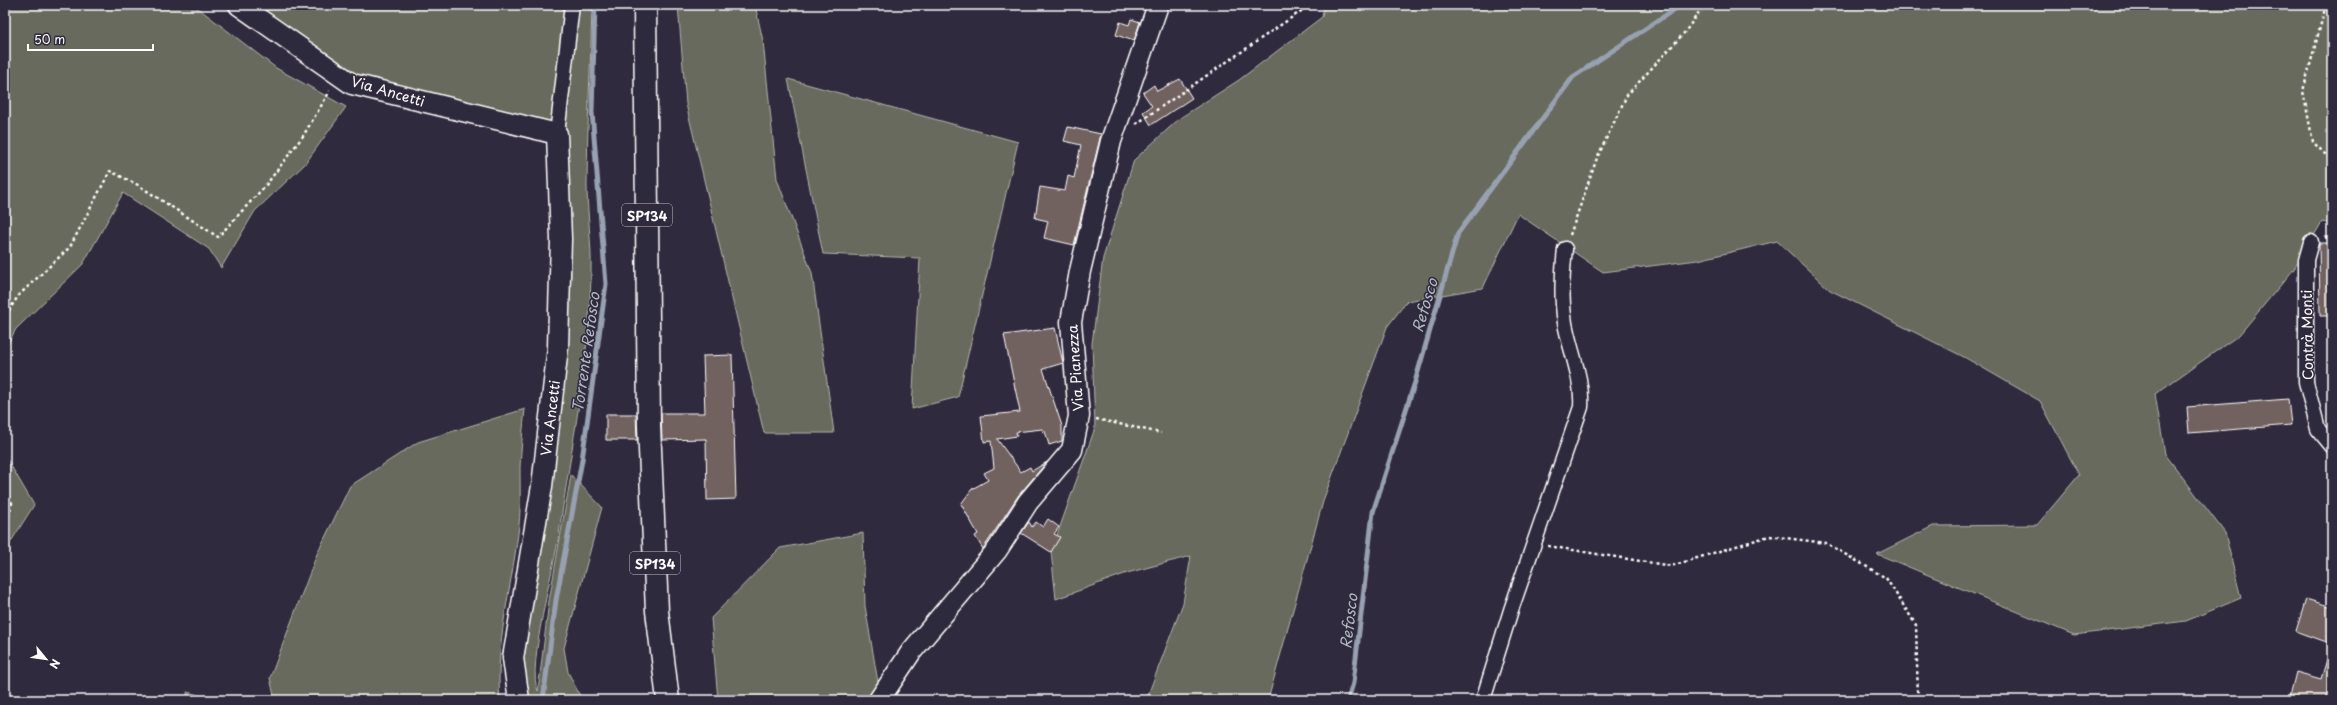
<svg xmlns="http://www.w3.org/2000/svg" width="2337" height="705" font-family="'Playpen Sans',sans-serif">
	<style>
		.green { fill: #686b5d; stroke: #b4b5ae }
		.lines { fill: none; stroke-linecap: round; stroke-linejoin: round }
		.stream { stroke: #98a1b1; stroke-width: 5 }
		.building { fill: #71625f; stroke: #fff }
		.street-casing { stroke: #fff; stroke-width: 17 }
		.secondary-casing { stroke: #fff; stroke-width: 23 }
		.highway-casing { stroke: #fff; stroke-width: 25 }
		.path { stroke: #fff; stroke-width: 2.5; stroke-dasharray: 3 3; stroke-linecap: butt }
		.street { stroke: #2f2a3d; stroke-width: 14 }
		.secondary { stroke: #2f2a3d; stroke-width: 20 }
		.highway { stroke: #2f2a3d; stroke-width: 22 }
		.labels { text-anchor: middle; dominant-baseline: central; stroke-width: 3; stroke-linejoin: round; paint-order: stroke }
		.shield { fill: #2f2a3d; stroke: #c1bfc5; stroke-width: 1 }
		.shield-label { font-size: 13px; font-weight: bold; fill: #fff }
		.street-label { font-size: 14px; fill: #fff; stroke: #2f2a3d }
		.water-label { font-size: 15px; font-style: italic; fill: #b2b8c4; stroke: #2f2a3d }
	</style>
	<rect width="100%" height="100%" fill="#2f2a3d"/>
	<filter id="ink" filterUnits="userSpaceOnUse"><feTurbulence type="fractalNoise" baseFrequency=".025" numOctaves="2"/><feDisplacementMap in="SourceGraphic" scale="8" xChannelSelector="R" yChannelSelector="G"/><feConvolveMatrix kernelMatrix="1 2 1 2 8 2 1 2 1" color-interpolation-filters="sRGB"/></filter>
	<g filter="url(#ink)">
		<!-- green -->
		<g class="green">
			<path d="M5,5h189l82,63 70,39 -41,57 -50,47 -34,57 -12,-19 -86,-56 -40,71 -67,65 -11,20z"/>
			<path d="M235,5h357c-1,60 -5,120 -5,180 0,29 5,58 4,87 -1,87 -20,175 -32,262 -4,30 -33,135 -21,157l11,-90 22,-126 31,32 -38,141 4,24 14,28h-58l-2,-28 6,-50 10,-46 7,-56 15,-380 -178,-49z"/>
			<path d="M678,5h77l8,36 14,138 35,94 22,160h-70l-78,-329z"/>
			<path d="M1324,5h1008v219l-10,-2 -28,47 -55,66 -84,59 10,60 60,79 16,65 -55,23 -112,14 -197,-81 56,-28 104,-1 42,-50 -39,-74 -76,-44 -134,-67 -53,-49 -79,19 -95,12 -85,-58 -35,74 -76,13 -20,26 -63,171 -56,202h-122l37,-97 8,-47 -64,17 -71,26 -5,-47 44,-124 -3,-84 11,-86 31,-98 46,-42 59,-38 83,-63z"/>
			<path d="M788,79l230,63 -60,255 -46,12 8,-151 -97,-4z"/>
			<path d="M525,409c-2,19 -4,39 -5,58 0,22 1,45 -2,67 -7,56 -23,110 -18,166h-225l-5,-22 47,-124 33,-68 68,-44z"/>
			<path d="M5,429l2,30 27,46 -29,46z"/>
			<path d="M863,533l2,73 16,94h-163l-7,-82 69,-70z"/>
			<path d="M187,692l31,8h-30z"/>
		</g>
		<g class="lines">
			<!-- stream -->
			<g class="stream">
				<path d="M543,700l13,-100 26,-140 24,-176 -14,-172 3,-107"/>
				<path d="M1348,700l5,-17 20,-171 42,-130 43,-149 115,-156 108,-72"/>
			</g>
		</g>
		<!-- building -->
		<g class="building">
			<path d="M1131,19l9,3 -6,19 -18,-6 4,-13 9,3z"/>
			<path d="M1180,79l12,19 -41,27 -8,-13 9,-6 -9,-13 11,-8 3,6z"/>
			<path d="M1068,127l33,7 -27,111 -30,-7 4,-17 -13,-3 5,-31 25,4 3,-15 6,2 7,-33 -17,-4z"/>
			<path d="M2319,243h13v73h-12z"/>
			<path d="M1055,328l8,35 -20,6 19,57v15l-13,4 -4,-14 -2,1 -1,-3 -26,3 1,4 -20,3 24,33 9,-5 2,4 15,-9 -29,34 -35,53 -8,-13 3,-2 -17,-30 11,-15 16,-9 -4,-7 10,-5 -3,-27 -7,1 -3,-26 39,-4 -16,-77z"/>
			<path d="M732,355l4,144 -29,1 -1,-61 -44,1 -1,-27h44l-2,-57z"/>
			<path d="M2288,399l3,26 -102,8 -2,-26z"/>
			<path d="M606,414h30l1,26h-31z"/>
			<path d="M1048,519l11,8 -5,7 6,3 -9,15 -30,-19 8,-11 3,5 4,-5 7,5z"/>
			<path d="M2306,599l26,8v37l-36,-13z"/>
			<path d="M2329,653h3l-2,47h-41l7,-28 25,7z"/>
		</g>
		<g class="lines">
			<!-- street casing -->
			<g class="street-casing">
				<g id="street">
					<path d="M557,134l15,-129"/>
					<path d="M2311,242l-5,18v122l12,47 14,17"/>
					<path d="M1483,700l28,-90 70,-203c2,-29 -11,-56 -16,-84 -4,-25 -3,-49 0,-74"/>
				</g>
			</g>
			<!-- secondary casing -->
			<g class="secondary-casing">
				<g id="secondary">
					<path d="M239,5l113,79 205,50 4,105 -3,108 -16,139 -29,172 6,42"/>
					<path d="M879,700l32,-48 86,-102 31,-48 44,-52 7,-34 -8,-94 9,-51 31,-130 47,-136"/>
				</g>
			</g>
			<!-- highway casing -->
			<g class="highway-casing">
				<path id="highway" d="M645,5l4,421 8,185 11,89"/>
			</g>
			<!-- path -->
			<g class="path">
				<path d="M2326,5l-23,86 10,51 19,19"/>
				<path d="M1136,124l174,-119"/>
				<path d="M1570,235l27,-77 30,-63 58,-63 19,-27"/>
				<path d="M2325,238l7,-2"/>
				<path d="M5,316l14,-21 51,-48 40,-76 28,14 80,52 48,-52 37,-49 27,-45"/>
				<path d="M1096,419l65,14"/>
				<path d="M5,491l7,12"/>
				<path d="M5,503h7l-7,31"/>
				<path d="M1548,546l123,20 98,-30 57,7 60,35 30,47 2,75"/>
				<path d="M5,617l2,8 -2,5"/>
			</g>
			<!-- street -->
			<use href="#street" class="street"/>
			<!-- secondary -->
			<use href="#secondary" class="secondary"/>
			<!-- highway -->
			<use href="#highway" class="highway"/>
		</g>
	</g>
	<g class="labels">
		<!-- shield labels -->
		<g class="shield">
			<rect x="622" y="204" width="50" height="22" rx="3"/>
			<rect x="630" y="552" width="50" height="22" rx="3"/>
		</g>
		<g class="shield-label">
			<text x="647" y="215">SP134</text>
			<text x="655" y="563">SP134</text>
		</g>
		<!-- street labels -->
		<g class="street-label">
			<text transform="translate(388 91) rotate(16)">Via Ancetti</text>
			<text transform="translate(2307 335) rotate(-91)">Contrà Monti</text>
			<text transform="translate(1075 368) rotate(-94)">Via Pianezza</text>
			<text transform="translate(550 418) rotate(-83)">Via Ancetti</text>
		</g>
		<!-- water labels -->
		<g class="water-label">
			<text transform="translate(1424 305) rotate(-73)">Refosco</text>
			<text transform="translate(585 352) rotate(-82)">Torrente Refosco</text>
			<text transform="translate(1348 621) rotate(-83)">Refosco</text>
		</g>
	</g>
	<!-- margin -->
	<rect width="2337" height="705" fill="none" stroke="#2f2a3d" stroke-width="20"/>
	<rect x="10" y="10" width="2317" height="685" fill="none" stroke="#fff" stroke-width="1.5" filter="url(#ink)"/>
	<!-- north arrow -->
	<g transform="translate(46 659) rotate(119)" stroke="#2f2a3d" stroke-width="3" paint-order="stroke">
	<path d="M0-3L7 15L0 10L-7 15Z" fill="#ffffff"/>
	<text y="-6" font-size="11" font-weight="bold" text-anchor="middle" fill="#ffffff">N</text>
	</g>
	<!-- scale -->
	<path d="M28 44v6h125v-6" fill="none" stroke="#ffffff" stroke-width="2"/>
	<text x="34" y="44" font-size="12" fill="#ffffff" stroke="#2f2a3d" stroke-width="3" paint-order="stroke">50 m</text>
</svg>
